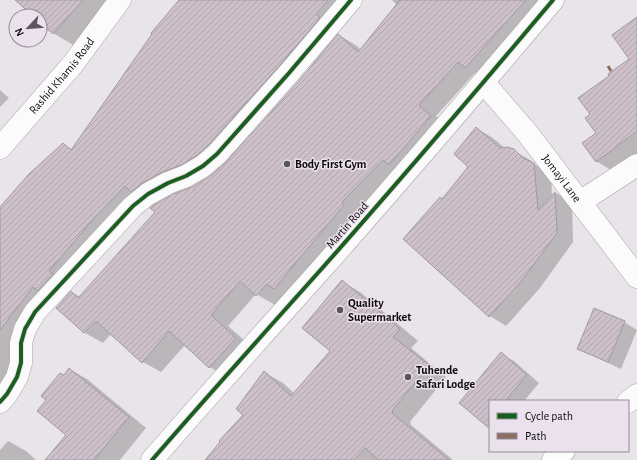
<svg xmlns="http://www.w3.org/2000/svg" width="637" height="460" font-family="'Alegreya Sans',sans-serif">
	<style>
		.shadow { fill: #0003 }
		.building { fill: url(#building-hatch); stroke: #a09c9f }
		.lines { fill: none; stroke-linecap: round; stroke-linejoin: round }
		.minor-casing { stroke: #a8a4a8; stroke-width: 23 }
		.minor { stroke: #fcfbfc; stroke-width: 22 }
		.quiet { stroke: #8d6e63; stroke-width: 3; stroke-dasharray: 6 3; stroke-linecap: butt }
		.cycleway-casing { stroke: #eae1ec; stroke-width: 6 }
		.cycleway { stroke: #1b5e20; stroke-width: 4 }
		.poi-dot { fill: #5a565b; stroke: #eae1ec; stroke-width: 1.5 }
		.labels { text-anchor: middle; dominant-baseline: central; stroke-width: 3; stroke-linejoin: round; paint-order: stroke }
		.street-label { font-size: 12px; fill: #0d0a0e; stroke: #eae1ec }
		.poi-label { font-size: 12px; font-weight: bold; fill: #0d0a0e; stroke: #eae1ec; text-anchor: start }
	</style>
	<defs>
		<pattern id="building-hatch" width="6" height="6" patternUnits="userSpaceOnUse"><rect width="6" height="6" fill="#cdc0ca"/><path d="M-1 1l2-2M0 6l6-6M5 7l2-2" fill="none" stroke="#afa4ac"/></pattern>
	</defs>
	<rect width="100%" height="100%" fill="#e9e4e9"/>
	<!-- shadow -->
	<g class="shadow">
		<path d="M16,0h100l-41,46 -22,-13 -13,-12v-5h-6z"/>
		<path d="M181,0h177l-23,26 -283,273 -52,98v-189l63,-64 10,6z"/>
		<path d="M392,0h161l-69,78 -9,-5 -39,43 13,11 -174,178 -19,-11 -28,32 26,23 -26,29 -18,-11 -25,-22 -24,27 -18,-10 -32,-28 -8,9 -18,-10 -28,-25 15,-16 8,5 113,-109 17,-10 16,-14 73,-82 40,-47 18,11 4,4 36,-45z"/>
		<path d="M637,18v139l-21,16 -20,-12 1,-28 -6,-18 20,-39 19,-16z"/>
		<path d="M0,90l9,8 -9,9z"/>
		<path d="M476,128l17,10 12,10 8,2 17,10 6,5 15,9 1,23 4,-4 16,9 1,40 -33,46 -34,38 -16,-10 -86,-77 39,-39 27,-33z"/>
		<path d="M342,282l18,10 58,49 -7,7 35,29 -36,45 1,1 -1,1 43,36h-247l39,-46 19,-42 19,11 12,11 36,-43z"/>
		<path d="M594,310l30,12 13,8 -16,39 -30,-14 -13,-7z"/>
		<path d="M501,354l13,7 25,22 -15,18h-34v26l-30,-24z"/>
		<path d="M69,369l18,10 59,49 -26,32h-74l21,-25 -3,-59z"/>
		<path d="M8,441l18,10 10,9h-36v-10z"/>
	</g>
	<!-- building -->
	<g class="building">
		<path d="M15,0h68l-30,34 -13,-11v-7h-7z"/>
		<path d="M179,0h149l-12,14 4,4 -40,47 -72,80 -12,11 -15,9 -19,7 -20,11 -11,9 -6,-6 -30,31 -46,54 4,3 -16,17 -4,-4 -33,43v-123l29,-33 34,-31 8,7 81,-116 -1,-1z"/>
		<path d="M400,0h126l-61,68 -7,-6 -39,43 12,11 -42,49 -6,-5 -41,42 2,3 -70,84 -7,-5 -11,12 -16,-15 -29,34 25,23 -27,30 -40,-37 -27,32 -46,-42 -12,12 -28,-25 15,-17 7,7 77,-86 -5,-4 5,-4 18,-10 19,-7 17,-10 16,-14 74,-82 39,-47 20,18z"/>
		<path d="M637,17v114l-41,31 -14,-19 14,-10 -11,-15 5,-4 -12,-16 31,-22 -1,-2 21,-15 -17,-24z"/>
		<path d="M476,127l24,21 7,-1 7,2 9,9 11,5 4,47 17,-18 2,41 -34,46 -34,38 -86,-78 37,-42 2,2 26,-32 -14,-13z"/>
		<path d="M342,280l58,49 -7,8 36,28 -37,46 1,1 -1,1 57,47h-70l-14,-12 -11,12h-149l15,-18 -1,-1 24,-26 -7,-6 28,-38 27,25 39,-45 -28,-23z"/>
		<path d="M594,308l31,13 -17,41 -31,-13z"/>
		<path d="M501,352l26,23 -22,26h-15v28l-31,-26z"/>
		<path d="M69,368l60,49 -35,43h-49l21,-25 -29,-24 9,-11 -5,-4 19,-23 4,2z"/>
	</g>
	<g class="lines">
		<!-- minor casing -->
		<g class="minor-casing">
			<g id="minor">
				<path id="s1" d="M484,83l44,51 109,143"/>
				<path id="s2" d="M0,148l73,-84 47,-64"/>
				<path d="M580,202l57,-37"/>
				<path d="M0,402l7,-8 10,-17 4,-14v-20l4,-14 10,-17 98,-106 15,-12 20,-11 18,-7 17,-10 14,-12 72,-81 62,-73"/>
				<path d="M628,402l9,-7"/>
				<path d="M152,460c57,-66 115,-130 173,-195 77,-87 153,-176 228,-265"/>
				<path d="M553,460l11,-9"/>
			</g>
		</g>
		<!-- minor -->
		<use href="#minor" class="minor"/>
		<!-- quiet -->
		<path class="quiet" d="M608,66l3,5"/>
		<!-- cycleway casing -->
		<g class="cycleway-casing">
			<g id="cycleway">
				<path d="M0,402l7,-8 10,-17 4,-14v-20l4,-14 10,-17 98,-106 15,-12 20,-11 18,-7 17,-10 14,-12 72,-81 62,-73"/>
				<path d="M152,460c57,-66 115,-130 173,-195 77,-87 153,-176 228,-265"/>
			</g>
		</g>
		<!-- cycleway -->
		<use href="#cycleway" class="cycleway"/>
	</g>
	<!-- markers -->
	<g class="poi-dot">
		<circle cx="287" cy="164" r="4"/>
		<circle cx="340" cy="310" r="4"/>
		<circle cx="408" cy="377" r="4"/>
	</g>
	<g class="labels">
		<!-- street labels -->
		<g class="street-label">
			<text stroke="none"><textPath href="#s2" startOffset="95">Rashid Khamis Road</textPath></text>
			<text stroke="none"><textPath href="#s1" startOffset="123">Jomayi Lane</textPath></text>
			<text transform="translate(347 225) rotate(-49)">Martin Road</text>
		</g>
		<!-- poi labels -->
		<g class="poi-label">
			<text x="295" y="164">Body First Gym</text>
			<text x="348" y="303">Quality<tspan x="348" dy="14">Supermarket</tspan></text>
			<text x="416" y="370">Tuhende<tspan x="416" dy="14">Safari Lodge</tspan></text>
		</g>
	</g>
	<!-- legend -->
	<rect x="489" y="400" width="140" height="52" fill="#eae1ec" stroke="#928b93"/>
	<rect x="497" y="413" width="20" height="6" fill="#1b5e20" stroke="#928b93"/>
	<text x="525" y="420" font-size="12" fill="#0d0a0e">Cycle path</text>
	<rect x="497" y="433" width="20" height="6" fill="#8d6e63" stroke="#928b93"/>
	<text x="525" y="440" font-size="12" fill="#0d0a0e">Path</text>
	<!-- north arrow -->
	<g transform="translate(28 28) rotate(244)"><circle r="19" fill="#eae1ec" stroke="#928b93"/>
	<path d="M0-3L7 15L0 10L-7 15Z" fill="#5a565b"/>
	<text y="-6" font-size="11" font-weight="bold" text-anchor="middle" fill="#0d0a0e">N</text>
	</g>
</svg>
